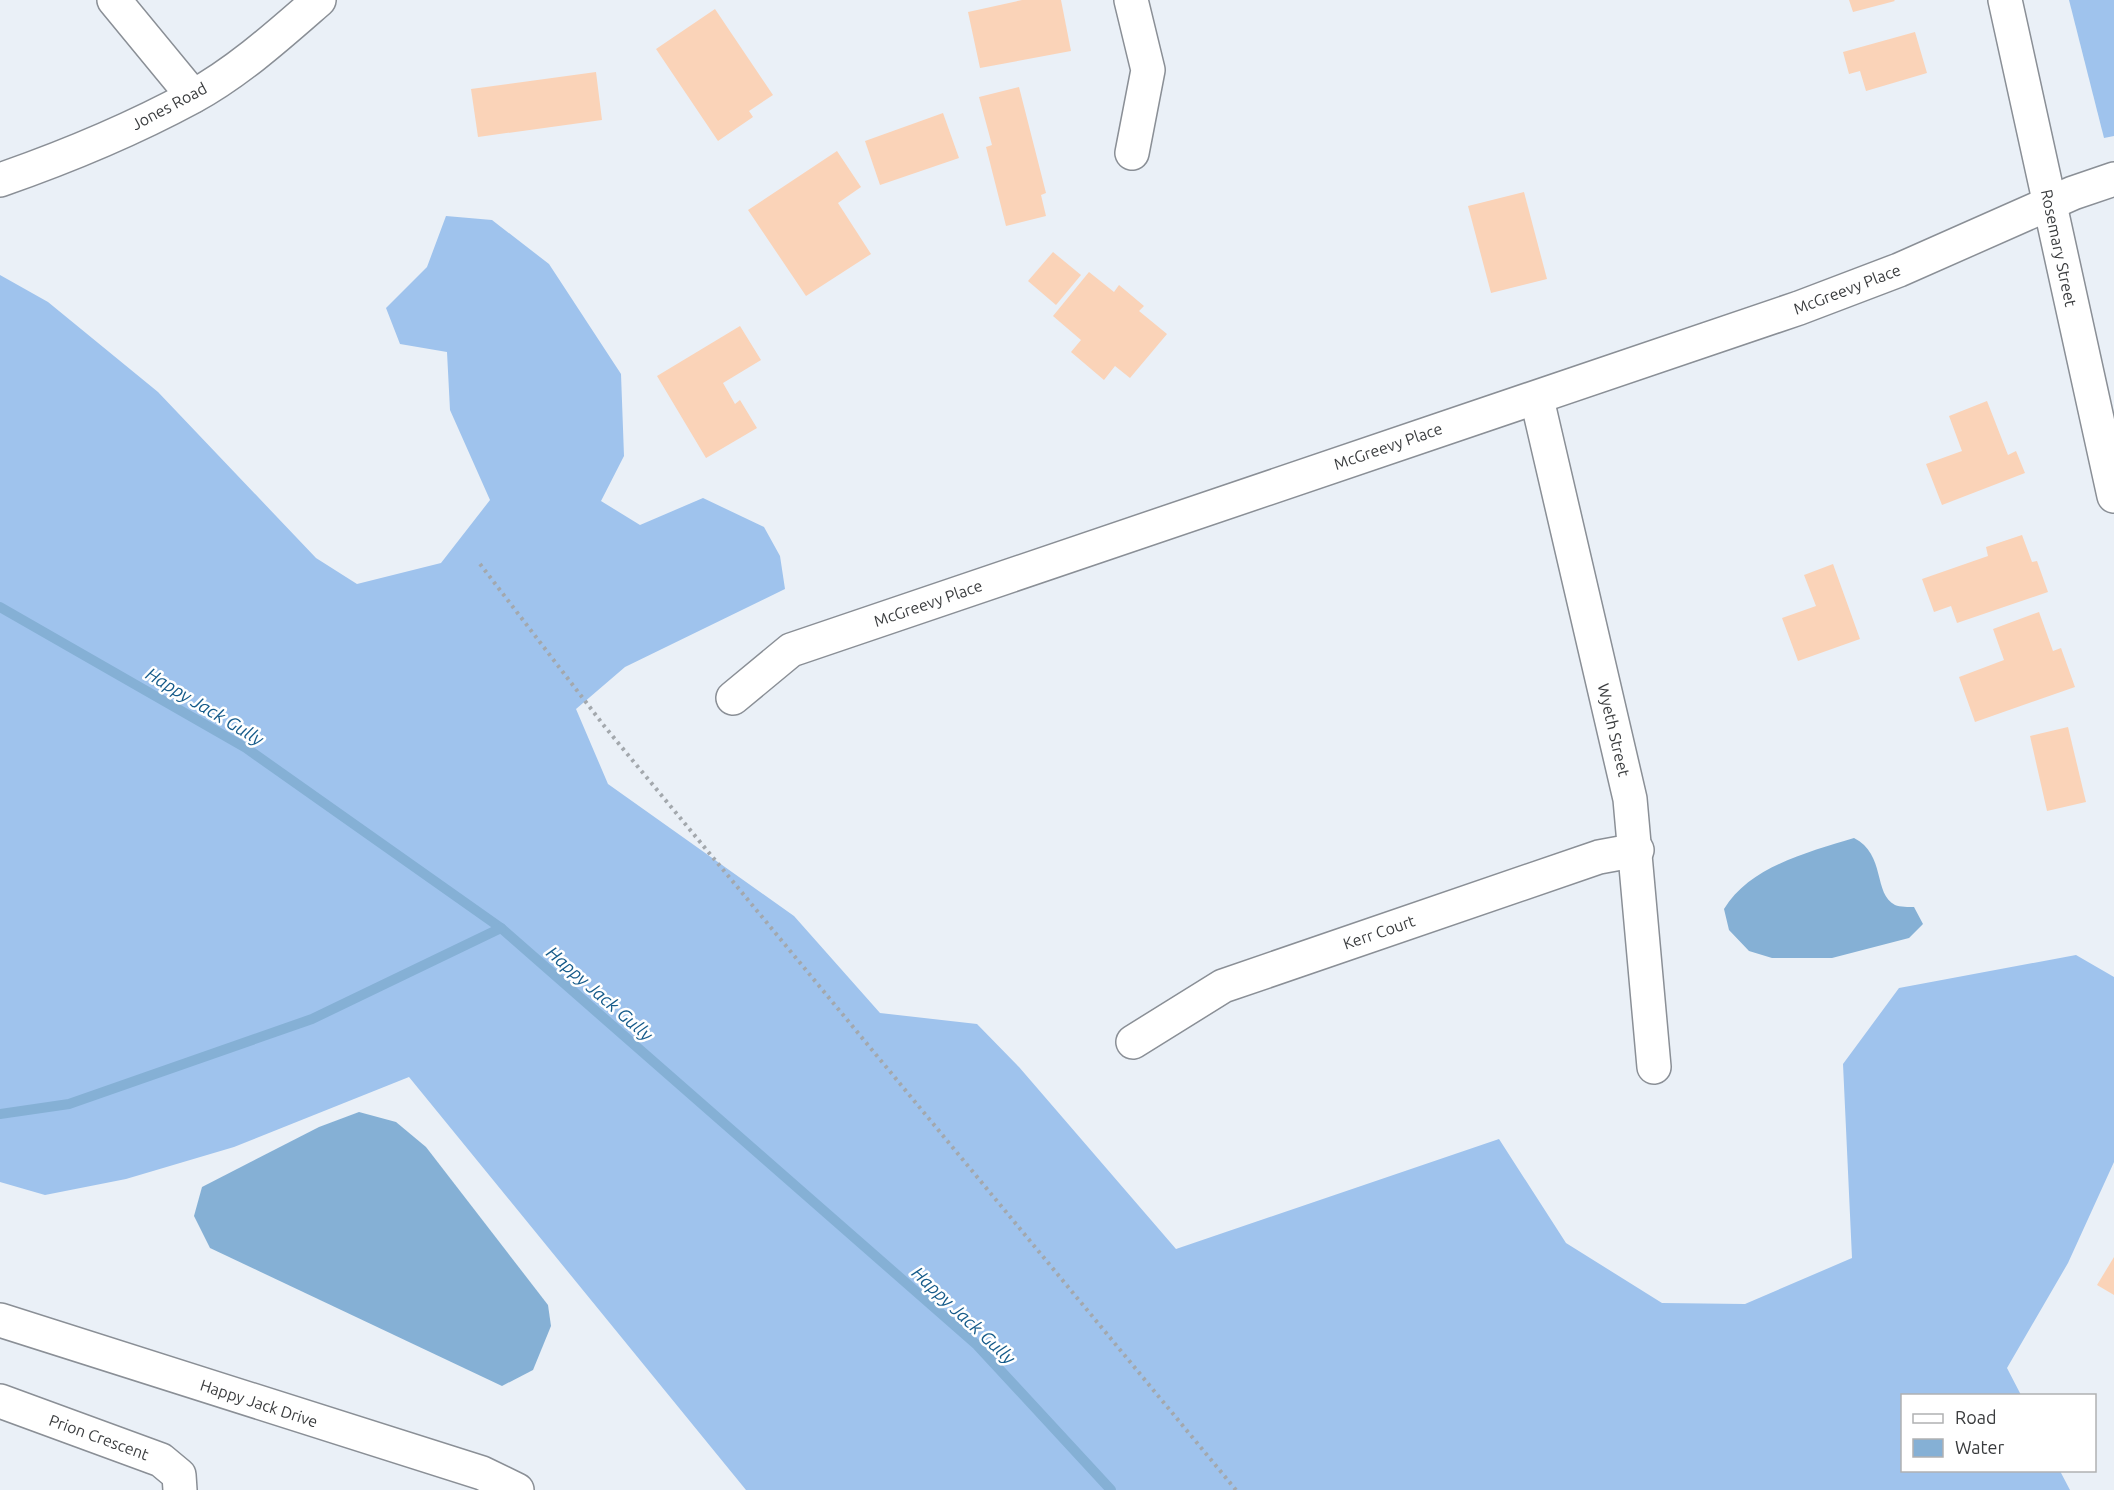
<svg xmlns="http://www.w3.org/2000/svg" width="2114" height="1490" font-family="Ubuntu,sans-serif">
	<style>
		.forest { fill: #9fc3ed }
		.water { fill: #85b0d5 }
		.lines { fill: none; stroke-linecap: round; stroke-linejoin: round }
		.stream { stroke: #85b0d5; stroke-width: 10 }
		.building { fill: #fad3b8 }
		.minor-casing { stroke: #8a8f96; stroke-width: 36 }
		.tertiary-casing { stroke: #8a8f96; stroke-width: 36 }
		.path { stroke: #a3a8ad; stroke-width: 4; stroke-dasharray: 3 4.5; stroke-linecap: butt }
		.minor { stroke: #fff; stroke-width: 33 }
		.tertiary { stroke: #fff; stroke-width: 33 }
		.labels { text-anchor: middle; dominant-baseline: central; stroke-width: 5; stroke-linejoin: round; paint-order: stroke }
		.street-label { font-size: 16px; fill: #3a3c3e; stroke: #fff }
		.water-label { font-size: 18px; font-style: italic; fill: #165b8a; stroke: #fff }
	</style>
	<rect width="100%" height="100%" fill="#eaf0f7"/>
	<!-- forest -->
	<g class="forest">
		<path d="M2069,0h45v136l-10,2z"/>
		<path d="M446,216l46,4 57,44 72,110 3,82 -23,45 39,24 63,-27 61,29 16,29 5,33 -160,78 -49,42 32,75 186,132 86,97 97,11 42,43 157,182 323,-110 67,104 96,60 83,1 107,-46 -9,-194 56,-76 177,-33 38,22v185l-46,101 -61,105 14,27 -119,1v74l158,1 10,19h-1324l-337,-413 -175,70 -108,32 -81,16 -45,-13v-907l48,27 110,90 158,166 41,26 84,-21 49,-63 -40,-90 -3,-58 -47,-8 -14,-36 41,-41z"/>
	</g>
	<!-- water -->
	<g class="water">
		<path d="M1854,838c32,16 19,56 41,67 5,2 14,2 19,2l9,17 -14,14 -77,20h-60l-23,-7 -20,-21 -5,-21c26,-43 85,-57 130,-71z"/>
		<path d="M359,1112l37,10 30,25 122,158 3,21 -18,44 -31,16 -292,-138 -16,-32 8,-29 117,-60z"/>
	</g>
	<g class="lines">
		<!-- stream -->
		<g class="stream">
			<path d="M0,607l246,141 255,180 476,417 134,145"/>
			<path d="M0,1114l69,-10 243,-85 189,-91"/>
		</g>
	</g>
	<!-- building -->
	<g class="building">
		<path d="M1022,0h39l10,51 -91,17 -12,-56z"/>
		<path d="M1849,0h45l1,1 -42,11z"/>
		<path d="M715,9l58,86 -24,16 4,6 -35,24 -62,-92z"/>
		<path d="M1915,32l12,41 -61,18 -6,-20 -11,3 -6,-22z"/>
		<path d="M596,72l6,48 -124,17 -7,-48z"/>
		<path d="M1019,87l27,106 -5,2 5,21 -40,10 -20,-79 6,-2 -13,-48z"/>
		<path d="M943,113l16,45 -79,27 -15,-44z"/>
		<path d="M837,151l24,36 -23,16 33,51 -65,42 -58,-86z"/>
		<path d="M1524,192l23,87 -56,14 -23,-87z"/>
		<path d="M1053,252l28,23 -25,30 -28,-24z"/>
		<path d="M1089,272l25,20 5,-7 25,21 -5,5 28,23 -37,44 -15,-12 -11,14 -33,-28 10,-12 -28,-24z"/>
		<path d="M740,326l21,34 -38,23 12,21 5,-4 17,28 -51,30 -49,-82z"/>
		<path d="M1987,401l21,54 8,-4 9,22 -83,32 -16,-41 36,-13 -13,-35z"/>
		<path d="M2022,535l10,27 5,-1 11,31 -91,31 -6,-17 -17,6 -12,-33 66,-23 -2,-9z"/>
		<path d="M1833,564l27,75 -62,22 -16,-43 34,-12 -12,-31z"/>
		<path d="M2039,612l14,39 8,-3 14,39 -100,35 -16,-45 45,-17 -11,-31z"/>
		<path d="M2068,727l18,75 -39,9 -17,-75z"/>
		<path d="M2114,1257v38l-17,-10z"/>
	</g>
	<g class="lines">
		<!-- minor casing -->
		<g class="minor-casing">
			<g id="minor">
				<path d="M114,0l79,96"/>
				<path d="M1131,0l17,70 -16,83"/>
				<path d="M1537,399l93,400 24,268"/>
				<path d="M733,698l58,-48 1008,-342 100,-38 174,-77 41,-14"/>
				<path d="M1133,1042l90,-56 376,-129 38,-7"/>
				<path d="M0,1320l482,153 35,17"/>
				<path d="M0,1401l161,59 18,15 1,15"/>
			</g>
		</g>
		<!-- tertiary casing -->
		<g class="tertiary-casing">
			<g id="tertiary">
				<path d="M2005,0l109,496"/>
				<path d="M0,180c66,-23 131,-50 192,-83 46,-25 88,-63 127,-97"/>
			</g>
		</g>
		<!-- path -->
		<path class="path" d="M480,564l125,163 631,763"/>
		<!-- minor -->
		<use href="#minor" class="minor"/>
		<!-- tertiary -->
		<use href="#tertiary" class="tertiary"/>
	</g>
	<g class="labels">
		<!-- street labels -->
		<g class="street-label">
			<text transform="translate(169 106) rotate(-28)">Jones Road</text>
			<text transform="translate(2059 248) rotate(78)">Rosemary Street</text>
			<text transform="translate(1847 289) rotate(-21)">McGreevy Place</text>
			<text transform="translate(1388 446) rotate(-19)">McGreevy Place</text>
			<text transform="translate(928 603) rotate(-19)">McGreevy Place</text>
			<text transform="translate(1614 730) rotate(77)">Wyeth Street</text>
			<text transform="translate(1379 932) rotate(-19)">Kerr Court</text>
			<text transform="translate(259 1403) rotate(18)">Happy Jack Drive</text>
			<text transform="translate(99 1437) rotate(20)">Prion Crescent</text>
		</g>
		<!-- water labels -->
		<g class="water-label">
			<text transform="translate(205 706) rotate(31)">Happy Jack Gully</text>
			<text transform="translate(600 993) rotate(41)">Happy Jack Gully</text>
			<text transform="translate(964 1315) rotate(43)">Happy Jack Gully</text>
		</g>
	</g>
	<!-- legend -->
	<rect x="1901" y="1394" width="195" height="78" fill="#ffffff" stroke="#b0b1b2" stroke-width="1.5"/>
	<rect x="1913" y="1414" width="30" height="9" fill="#ffffff" stroke="#b0b1b2" stroke-width="1.5"/>
	<text x="1955" y="1424" font-size="18" fill="#3a3c3e">Road</text>
	<rect x="1913" y="1439" width="30" height="18" fill="#85b0d5" stroke="#b0b1b2" stroke-width="1.5"/>
	<text x="1955" y="1454" font-size="18" fill="#3a3c3e">Water</text>
</svg>
